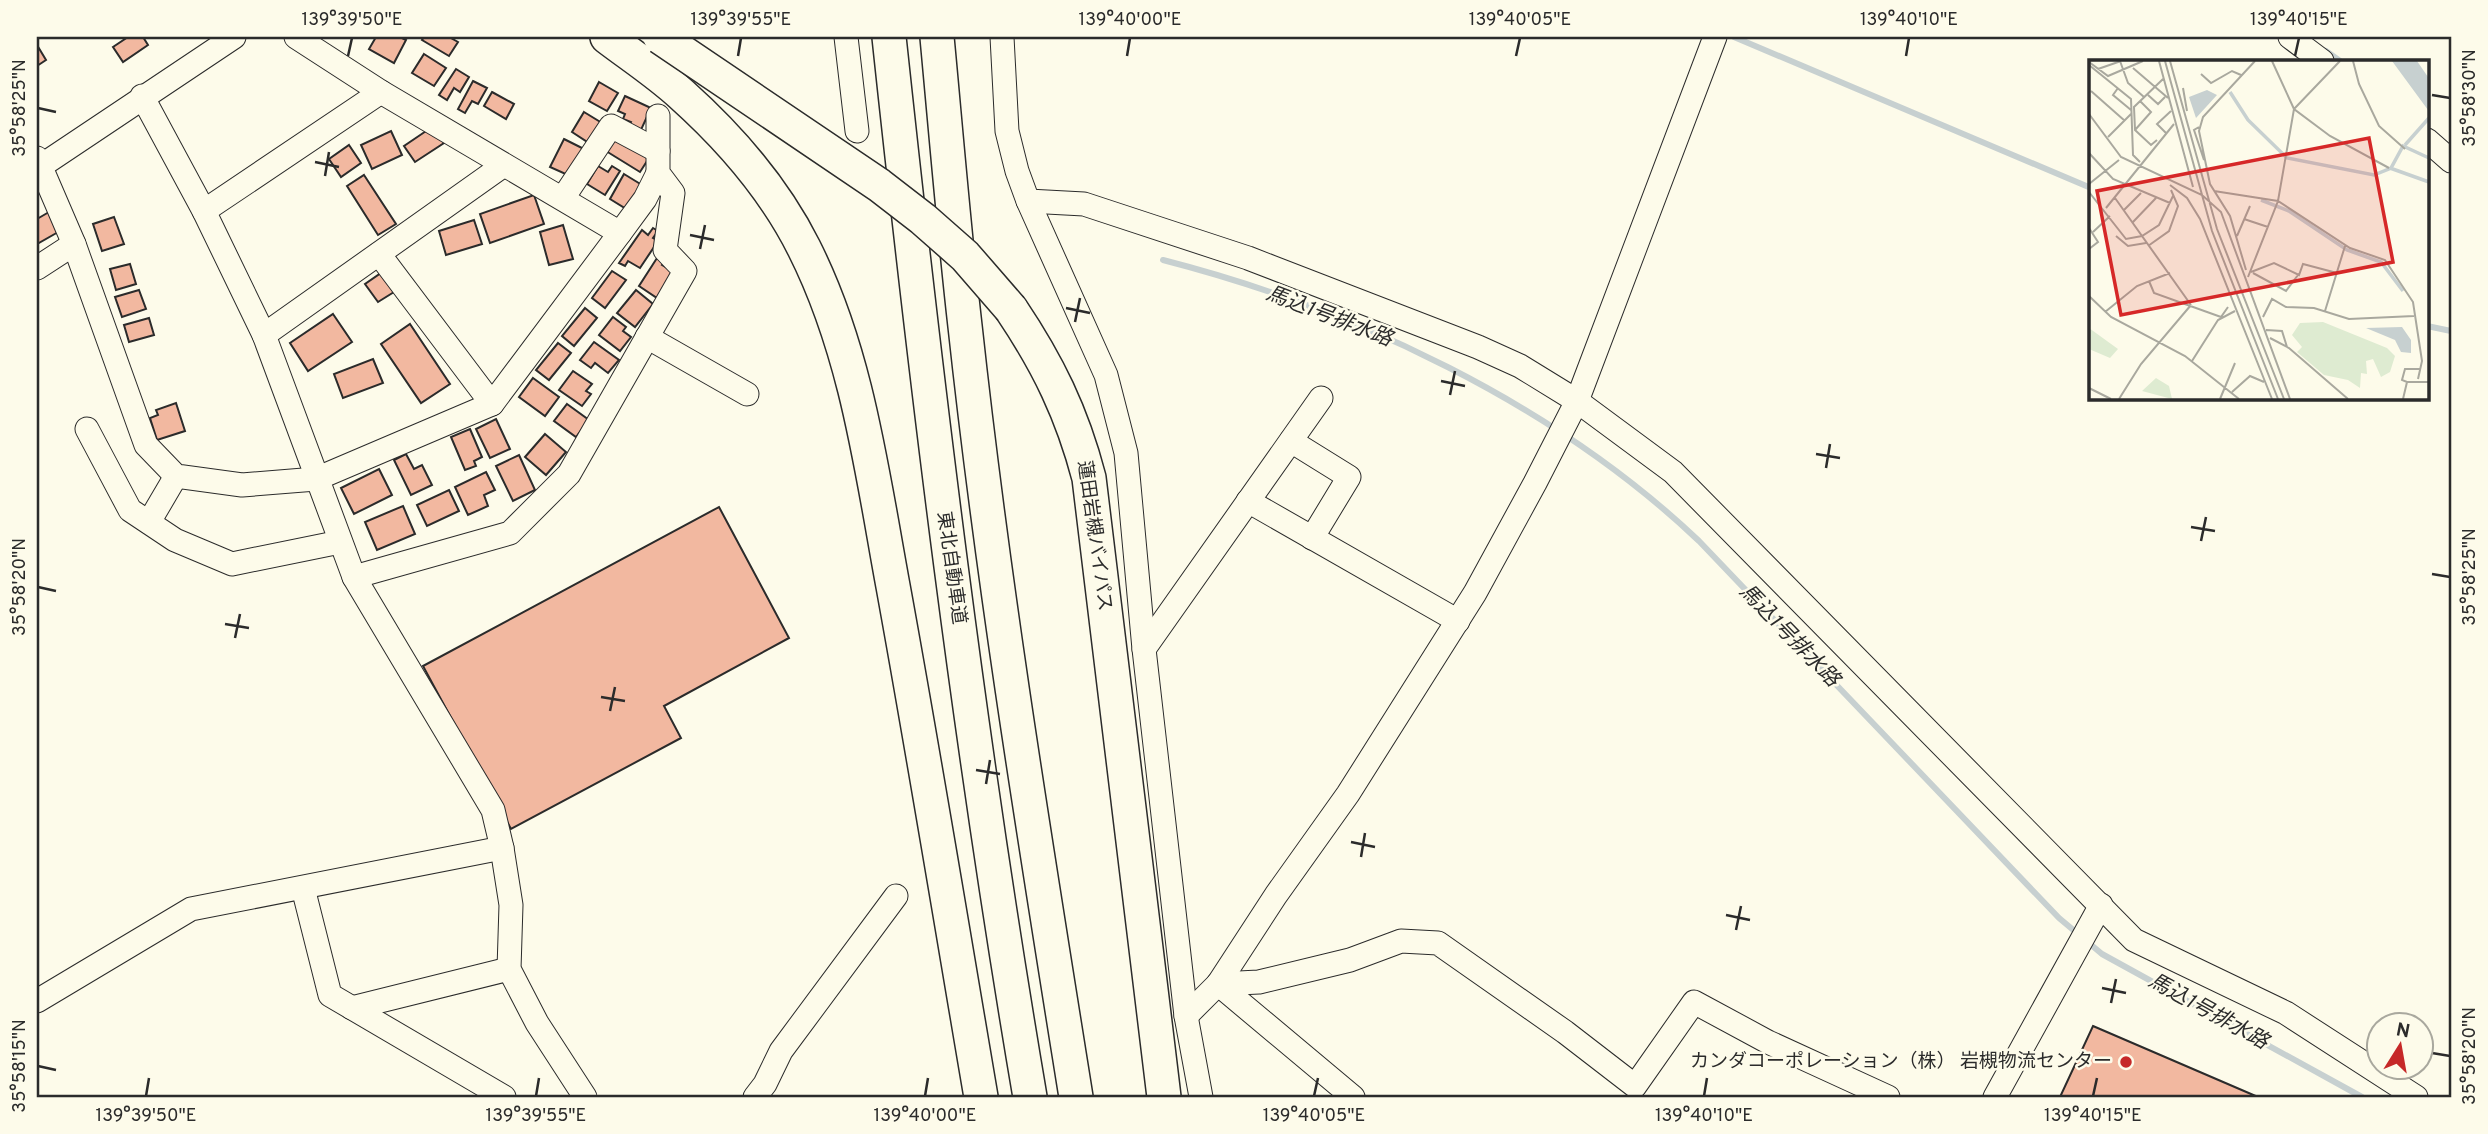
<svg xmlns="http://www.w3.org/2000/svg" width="2488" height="1134" font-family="Overpass,'Noto Sans JP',sans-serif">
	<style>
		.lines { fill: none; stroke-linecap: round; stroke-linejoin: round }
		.stream { stroke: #c7d0d0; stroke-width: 6 }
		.building { fill: #f2b8a0; stroke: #2b2b2b; stroke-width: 2 }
		.minor-casing { stroke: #2b2b2b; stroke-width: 25 }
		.highway-casing { stroke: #2b2b2b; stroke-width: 36 }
		.minor { stroke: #fdfbea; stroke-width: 23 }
		.highway { stroke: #fdfbea; stroke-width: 33 }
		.highway-bridge-casing { stroke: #2b2b2b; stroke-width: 36; stroke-linecap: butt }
		.highway-bridge { stroke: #fdfbea; stroke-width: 33 }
		.ticks { fill: none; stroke: #2b2b2b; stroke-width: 2.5 }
		.poi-dot { fill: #c62828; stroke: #fdfbea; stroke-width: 2.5 }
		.labels { text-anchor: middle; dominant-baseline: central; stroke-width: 5; stroke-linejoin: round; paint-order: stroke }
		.street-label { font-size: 19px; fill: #2b2b2b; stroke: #fdfbea }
		.poi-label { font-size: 19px; fill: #2b2b2b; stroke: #fdfbea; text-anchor: end }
		.water-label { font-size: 21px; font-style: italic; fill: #2b2b2b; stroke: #fdfbea }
		.inset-river { fill: none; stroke: #c7d0d0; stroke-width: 3.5 }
		.inset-road { fill: none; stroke: #a9a89e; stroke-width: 2 }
		.view { fill: #d62828; fill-opacity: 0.15; stroke: #d62828; stroke-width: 3.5 }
		.inset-edge { fill: none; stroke: #2b2b2b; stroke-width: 3.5 }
		.neatline { fill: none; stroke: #2b2b2b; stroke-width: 2.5 }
		.ticks-label { font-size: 18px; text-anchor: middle; fill: #2b2b2b }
	</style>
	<rect width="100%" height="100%" fill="#fdfbea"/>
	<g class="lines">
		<!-- stream -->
		<g class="stream">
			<path d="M1734,37l357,151"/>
			<path d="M2326,51l14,10"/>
			<path d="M1163,260c191,49 392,144 536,281l360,377 43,36 260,143"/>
			<path d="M2427,326l24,5"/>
		</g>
	</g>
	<!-- building -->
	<g class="building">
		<path d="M128,37h15l5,8 -25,17 -10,-15z"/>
		<path d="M376,37h24l6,3 -12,23 -25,-14z"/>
		<path d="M424,37h25l9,5 -9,14 -27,-16z"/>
		<path d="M37,45l9,15 -9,6z"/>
		<path d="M424,54l22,14 -12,18 -22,-13z"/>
		<path d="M456,69l13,8 -9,15 -6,-4 -7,12 -8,-5z"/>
		<path d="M473,81l14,7 -9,16 -6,-3 -7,12 -7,-4z"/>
		<path d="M599,82l19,11 -11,18 -18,-10z"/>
		<path d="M492,92l22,12 -8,15 -22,-13z"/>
		<path d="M625,96l26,12 -11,24 -11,-5 2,-5 -8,-3 2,-5 -7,-3z"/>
		<path d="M584,112l18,11 -13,20 -17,-11z"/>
		<path d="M432,127l12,16 -29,19 -11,-16z"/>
		<path d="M391,131l11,24 -30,14 -11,-24z"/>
		<path d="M614,137l35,21 -9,14 -34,-21z"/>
		<path d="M564,139l20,10 -14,27 -20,-9z"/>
		<path d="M349,145l12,18 -20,14 -12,-18z"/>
		<path d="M598,166l10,6 4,-6 8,5 -15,24 -18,-11z"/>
		<path d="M624,174l18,11 -14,25 -18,-11z"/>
		<path d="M364,175l32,49 -18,11 -31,-49z"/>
		<path d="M534,195l10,29 -54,19 -10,-29z"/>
		<path d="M49,212l11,19 -23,13v-25z"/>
		<path d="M114,217l10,27 -22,7 -9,-27z"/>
		<path d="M474,220l8,24 -36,11 -7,-24z"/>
		<path d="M563,225l10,34 -24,6 -9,-33z"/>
		<path d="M653,228l5,3 -5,7 5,3 -18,27 -12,-7 -3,5 -6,-3 23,-33 6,5z"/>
		<path d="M657,258l7,4 -2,3 12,7 -17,26 -18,-12z"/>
		<path d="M130,264l6,20 -20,6 -6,-21z"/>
		<path d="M612,271l14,9 -21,28 -13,-10z"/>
		<path d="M381,273l13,19 -16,10 -13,-18z"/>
		<path d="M139,290l7,19 -24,8 -7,-20z"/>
		<path d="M636,290l17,14 -18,23 -18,-14z"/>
		<path d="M585,308l12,10 -23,28 -12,-10z"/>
		<path d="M333,314l19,28 -44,29 -18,-28z"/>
		<path d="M613,317l13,10 -3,4 8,6 -11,14 -21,-16z"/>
		<path d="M149,318l5,17 -25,7 -5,-17z"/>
		<path d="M410,324l40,60 -29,19 -40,-59z"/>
		<path d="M594,342l25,18 -11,13 -13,-10 -4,5 -11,-8z"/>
		<path d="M558,343l13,10 -22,27 -13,-10z"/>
		<path d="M373,359l10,24 -40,15 -9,-24z"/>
		<path d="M573,371l19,13 -6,7 5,3 -9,12 -23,-16z"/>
		<path d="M533,378l26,19 -14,19 -26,-19z"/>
		<path d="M176,403l9,28 -28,9 -7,-22 8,-3 -2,-5z"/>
		<path d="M567,404l22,16 -13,17 -22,-16z"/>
		<path d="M496,419l14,30 -20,9 -14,-29z"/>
		<path d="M470,429l12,28 -8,4 2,5 -11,4 -14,-33z"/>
		<path d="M545,434l21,18 -20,23 -21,-18z"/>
		<path d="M406,454l8,15 8,-4 10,20 -21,10 -17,-35z"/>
		<path d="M519,455l16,35 -22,11 -17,-35z"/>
		<path d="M379,469l13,26 -38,19 -13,-26z"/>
		<path d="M486,472l9,18 -11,5 4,11 -20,9 -13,-28z"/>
		<path d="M449,490l10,21 -32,15 -10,-21z"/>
		<path d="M403,506l12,28 -38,16 -12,-28z"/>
		<path d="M719,507l70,131 -125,68 17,32 -170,91 -88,-163z"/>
		<path d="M2093,1026l165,71h-198z"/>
	</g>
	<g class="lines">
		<!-- minor casing -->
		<g class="minor-casing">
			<g id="minor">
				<path d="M296,37l85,55 239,141"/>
				<path d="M846,37l11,94"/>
				<path d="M1002,37l5,94 10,40 11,30 78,174 20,78 18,196 42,367 15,81"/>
				<path d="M2290,37l32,24"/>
				<path d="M142,96l62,115 60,124 90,242 139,233 9,38 9,57 -2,64 28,54 48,74"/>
				<path d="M2427,140l24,21"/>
				<path d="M37,158l37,86 72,201 30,31 66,9 74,-6 176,-75 128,-171 25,-34 13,-26"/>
				<path d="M41,166l193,-129"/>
				<path d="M563,198l48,-72 47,25"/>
				<path d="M1028,201l56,3 164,54 230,89 42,19 57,35 96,71 461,468 152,73 130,84"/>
				<path d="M204,211l177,-119"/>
				<path d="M379,254l113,150"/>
				<path d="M37,268l37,-24"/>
				<path d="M264,335l240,-170"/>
				<path d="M647,337l100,57"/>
				<path d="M87,429l43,81 45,30 57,24 108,-22"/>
				<path d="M1291,441l58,36 -37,61"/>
				<path d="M1248,501l210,120"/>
				<path d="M149,522l27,-46"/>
				<path d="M354,577l156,-44 59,-59 116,-203 -20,-21 8,-57 -15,-20v-57"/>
				<path d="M1144,649l177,-251"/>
				<path d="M303,888l27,107 174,102"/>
				<path d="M1218,984l41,-2 91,-22 51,-19 37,2 127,89 70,54 59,-84 74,40 120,55"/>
				<path d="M1218,984l135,113"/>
				<path d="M37,1001l154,-92 311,-61"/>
				<path d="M352,1008l157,-39"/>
				<path d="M1186,1016l32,-32 58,-89 72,-101 127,-201 60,-110 42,-82 138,-364"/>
				<path d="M755,1097l10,-13 16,-33 115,-155"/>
				<path d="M1995,1097l106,-192"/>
			</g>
		</g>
		<!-- highway casing -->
		<g class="highway-casing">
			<g id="highway">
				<path d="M607,37c25,19 51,36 74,57 48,43 94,96 123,154 53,105 68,224 89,338 31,170 59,341 88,511"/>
				<path d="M889,37c38,355 81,708 141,1060"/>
				<path d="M937,37c9,96 17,193 28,289 28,258 70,515 111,771"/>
				<path d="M1011,309c37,55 61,104 78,169l75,619"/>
			</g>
		</g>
		<!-- minor -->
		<use href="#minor" class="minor"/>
		<!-- highway -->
		<use href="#highway" class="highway"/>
		<!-- highway-bridge casing -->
		<g class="highway-bridge-casing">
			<path id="highway-bridge" d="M660,37l219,148 44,34 42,37 46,53"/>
		</g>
		<!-- highway-bridge -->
		<use href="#highway-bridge" class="highway-bridge"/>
	</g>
	<!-- ticks -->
	<path class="ticks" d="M348,56l4,-18M738,56l3,-18M1127,56l3,-18M1516,56l4,-18M1906,56l3,-18M2295,56l4,-18M2432,95l18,3M38,108l18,4M315,162l24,5M325,176l4,-24M690,235l24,5M700,249l5,-24M1066,308l24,5M1075,322l5,-24M1441,381l24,5M1450,395l5,-24M1816,454l24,4M1826,468l4,-24M2191,527l24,4M2201,541l5,-24M2432,574l18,3M38,587l18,4M225,624l24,4M235,638l5,-24M601,697l24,4M610,711l5,-24M976,770l24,4M986,784l4,-24M1351,842l24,5M1361,857l4,-24M1726,915l24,5M1736,930l5,-24M2102,988l24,5M2111,1003l5,-24M2432,1053l18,3M38,1066l18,4M146,1096l3,-18M536,1096l3,-18M925,1096l3,-18M1314,1096l4,-18M1704,1096l3,-18M2093,1096l4,-18"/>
	<!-- markers -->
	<circle class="poi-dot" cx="2126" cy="1062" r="7"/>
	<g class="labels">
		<!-- street labels -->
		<g class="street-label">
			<text transform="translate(1094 536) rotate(82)">蓮田岩槻バイパス</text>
			<text transform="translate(951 568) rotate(82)">東北自動車道</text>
		</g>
		<!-- poi labels -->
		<g class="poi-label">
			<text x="2112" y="1062">カンダコーポレーション（株） 岩槻物流センター</text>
		</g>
		<!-- water labels -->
		<g class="water-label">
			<text transform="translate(1329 317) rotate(21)">馬込1号排水路</text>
			<text transform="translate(1789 636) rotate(46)">馬込1号排水路</text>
			<text transform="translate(2208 1012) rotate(29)">馬込1号排水路</text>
		</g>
	</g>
	<!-- overview -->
	<g transform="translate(2089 60)">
		<rect width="340" height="340" fill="#fdfbea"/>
		<path d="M234,262l64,26 8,8 -5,16 -9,5 -8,-18 -7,2 1,13 -6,-1 -1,15 -12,-8 -24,-5 -27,-23 5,-5 -10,-12 8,-12zM0,268l29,21 -8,9 -21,-9zM67,318l13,8 3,13 -30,-8z" fill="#deebd1"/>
		<path d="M303,1h25l11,16v33zM118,30l10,5 -21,23 -7,-21zM313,267l9,13v13l-10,-1 -6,-12 -29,-12z" fill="#c7d0d0"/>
		<path class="inset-river" d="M141,32l18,28 39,38 87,17 17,-7 12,-22 26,12M316,85l24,-27M301,108l39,14M172,140l28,11 58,39 34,12 22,29"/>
		<path class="inset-road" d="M31,1l8,22 16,14M70,1l34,126M76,1l47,170 66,168M81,1l47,168 67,170M183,1l22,48 36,27 59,32M264,1l6,23 20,42 26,23M0,2l19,14 35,-15M0,5l42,34 2,56 7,7M44,8l35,30M9,9l23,-8M112,14l10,9 21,-12 9,4M29,28l-5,7 18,15M94,28l4,23M2,31l34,30M59,35l10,9 7,-7M0,54l32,43 81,38 19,17 69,187M110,67l-5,3 10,30M46,70l16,-18 -11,-11M77,73l-9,-9 14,-13M19,77l23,-23M68,80l-6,5 -16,-15 -1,-23 29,-28M0,93l24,26 57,24M0,124l30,-24M81,125l17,13 13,21 72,180M125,131l64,10 72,47 35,12 28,42 9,59 -4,18M0,132l37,47 16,-3 17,-11 14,-29M26,138l76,107M17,148l68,-84M35,150l17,-17M155,159l24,8M44,162l23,-24M0,168l9,14 -9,7M4,172l17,-16M27,176l12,10 18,-3M148,176l13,-30M59,186l21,-15 9,-25 -7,-16M157,210l-16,-54 -20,-32 -11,-53 4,-14 52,-56M162,212l23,-9 25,12 4,-11 34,9M164,213l33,18 12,-16M159,217l30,-76 16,-92 46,-48M60,221l5,12 67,24 7,-10M0,236l22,21 74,39 54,43M236,251l20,-65M16,252l32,-26 33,-13M174,257l9,-18 14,8 28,1 35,11 65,-3M177,270l16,1 5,16M181,278l19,10 59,51M103,301l26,-41 17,-9M318,322l-5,-2 3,-11h15M0,328l22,11M143,332l18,-16 14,6M30,339l22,-35 50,-59M131,339l15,-36M314,339l4,-17h22"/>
		<path class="view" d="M280,78l24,124 -272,53 -24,-124z"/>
		<rect width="340" height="340" class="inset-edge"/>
	</g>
	<!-- border -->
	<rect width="2488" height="1134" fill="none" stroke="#fdfbea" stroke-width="77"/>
	<!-- north arrow -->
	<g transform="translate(2400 1046) rotate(11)"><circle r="33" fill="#fdfbea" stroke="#a9a89e" stroke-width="2"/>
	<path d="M0-5L12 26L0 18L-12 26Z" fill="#c62828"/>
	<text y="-10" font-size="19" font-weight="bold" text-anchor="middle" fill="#2b2b2b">N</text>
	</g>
	<rect x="38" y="38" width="2412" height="1058" class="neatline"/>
	<g class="ticks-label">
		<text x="352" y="25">139°39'50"E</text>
		<text x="741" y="25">139°39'55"E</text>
		<text x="1130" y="25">139°40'00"E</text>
		<text x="1520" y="25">139°40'05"E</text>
		<text x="1909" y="25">139°40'10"E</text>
		<text x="2299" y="25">139°40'15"E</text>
		<text transform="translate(2469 98) rotate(-90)" y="6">35°58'30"N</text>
		<text transform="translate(19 108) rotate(-90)" y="6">35°58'25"N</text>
		<text transform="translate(2469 577) rotate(-90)" y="6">35°58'25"N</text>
		<text transform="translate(19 587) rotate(-90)" y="6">35°58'20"N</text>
		<text transform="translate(2469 1056) rotate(-90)" y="6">35°58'20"N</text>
		<text transform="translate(19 1066) rotate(-90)" y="6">35°58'15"N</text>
		<text x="146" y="1121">139°39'50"E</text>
		<text x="536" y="1121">139°39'55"E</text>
		<text x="925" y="1121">139°40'00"E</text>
		<text x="1314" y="1121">139°40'05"E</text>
		<text x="1704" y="1121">139°40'10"E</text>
		<text x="2093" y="1121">139°40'15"E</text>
	</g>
</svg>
